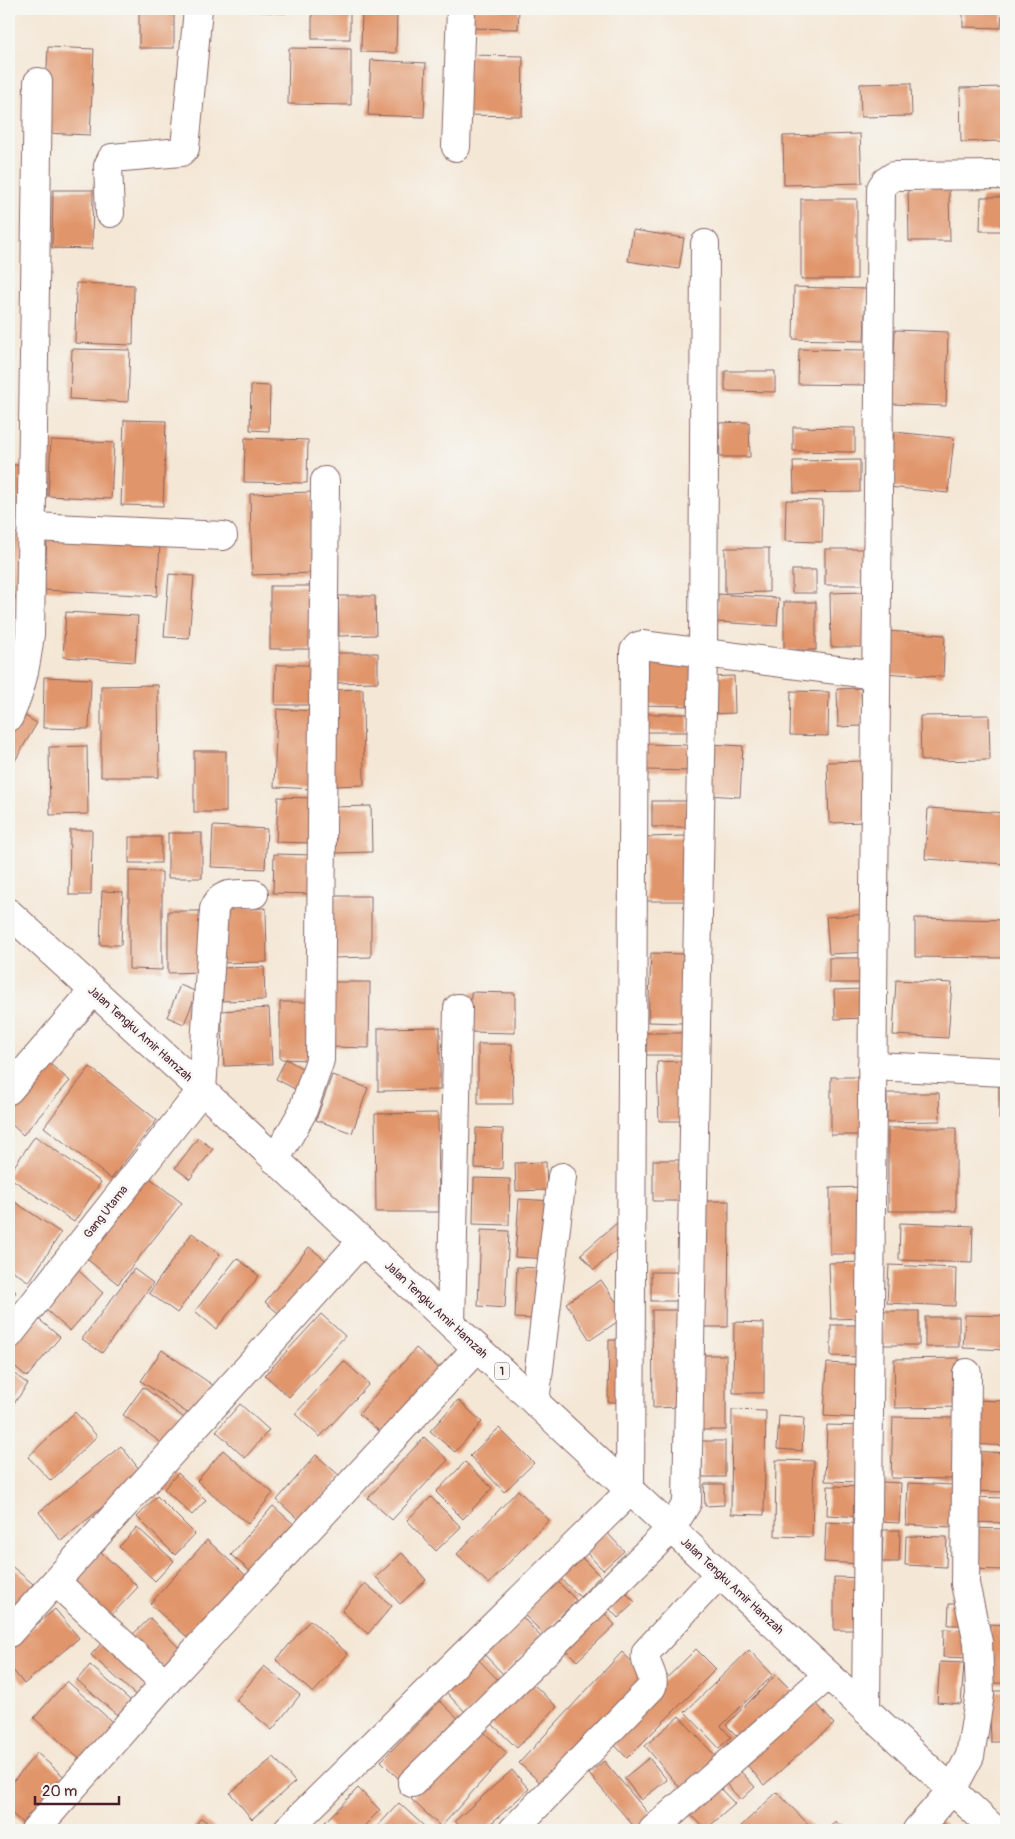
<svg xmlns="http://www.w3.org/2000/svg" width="1015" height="1839" font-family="Pangolin,sans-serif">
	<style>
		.building { fill: #e1956a }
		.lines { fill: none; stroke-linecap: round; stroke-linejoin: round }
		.street-casing { stroke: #866566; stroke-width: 30 }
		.primary-casing { stroke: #866566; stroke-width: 30 }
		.street { stroke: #fff; stroke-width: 28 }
		.primary { stroke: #fff; stroke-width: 28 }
		.labels { text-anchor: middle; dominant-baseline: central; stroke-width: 5; stroke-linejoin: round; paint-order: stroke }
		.shield { fill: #f6f6f2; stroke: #7e6067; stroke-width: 1 }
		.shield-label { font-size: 11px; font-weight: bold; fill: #4a1f2b }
		.street-label { font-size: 12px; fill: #4a1f2b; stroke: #f6f6f2 }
	</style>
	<rect width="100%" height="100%" fill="#f6f6f2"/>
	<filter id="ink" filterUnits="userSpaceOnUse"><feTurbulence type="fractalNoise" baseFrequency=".02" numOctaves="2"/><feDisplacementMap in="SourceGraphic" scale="10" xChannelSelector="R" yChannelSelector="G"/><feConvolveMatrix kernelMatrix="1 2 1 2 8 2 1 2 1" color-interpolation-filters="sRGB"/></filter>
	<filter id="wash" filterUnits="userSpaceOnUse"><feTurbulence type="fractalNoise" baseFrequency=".0096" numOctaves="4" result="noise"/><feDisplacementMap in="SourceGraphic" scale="20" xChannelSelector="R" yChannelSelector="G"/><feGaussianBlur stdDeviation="1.12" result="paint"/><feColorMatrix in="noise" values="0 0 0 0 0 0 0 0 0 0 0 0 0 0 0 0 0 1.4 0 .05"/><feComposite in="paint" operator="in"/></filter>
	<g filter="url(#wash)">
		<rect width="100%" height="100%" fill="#f4e7d5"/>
		<g id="blocks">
			<!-- building -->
			<g class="building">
				<rect x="139" y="9" width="35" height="39"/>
				<path d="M249,9h37v4l-37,-2z"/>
				<rect x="312" y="9" width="38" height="30"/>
				<path d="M362,9l35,1 -1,43 -35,-1z"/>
				<path d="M466,9h53l-1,20 -52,-1z"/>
				<path d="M963,9h39l-1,19 -38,-1z"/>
				<path d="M48,47l46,2 -4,86 -46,-2z"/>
				<path d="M289,48l62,1v56l-63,-1z"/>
				<path d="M466,55l57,1 -1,60 -57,-1z"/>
				<path d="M371,60l55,3 -2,54 -56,-2z"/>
				<path d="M911,83l1,33 -51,1 -1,-33z"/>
				<path d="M1006,87v54l-45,1 -1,-54z"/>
				<path d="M860,134l2,49 -78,2 -1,-49z"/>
				<path d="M949,187l1,54h-41l-1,-53z"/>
				<path d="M53,190h40l-1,59 -40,-1z"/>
				<path d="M981,197h25v34h-26z"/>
				<rect x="801" y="199" width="56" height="80"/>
				<path d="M633,230l51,8 -5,31 -51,-8z"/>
				<path d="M76,283l58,2 -1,60 -58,-2z"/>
				<path d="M794,287l72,2 -2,52 -71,-2z"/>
				<path d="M895,330l53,2 -2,74 -54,-2z"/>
				<rect x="9" y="349" width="2" height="94"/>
				<path d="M72,349l58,1 -2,52 -58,-3z"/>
				<path d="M799,349l68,1 -1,35 -68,-1z"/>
				<path d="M725,371h50v21l-50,-1z"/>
				<path d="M251,385l19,1 -1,45 -19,-1z"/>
				<path d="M124,420l42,1 -3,85 -42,-1z"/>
				<path d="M749,422l1,35h-30l-1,-34z"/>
				<path d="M793,427l62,1v24l-62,-1z"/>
				<path d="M894,432l60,6 -6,55 -60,-6z"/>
				<path d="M245,438l63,2 -1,43 -63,-1z"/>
				<path d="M51,440l63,3 -3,56 -63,-3z"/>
				<path d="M860,460v32l-66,1 -1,-32z"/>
				<path d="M9,465h14l-1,54h-13z"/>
				<path d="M312,492l2,81 -62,2 -2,-81z"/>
				<path d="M786,500l37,1 -1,41 -37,-1z"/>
				<path d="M19,533l2,64h-12v-63z"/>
				<path d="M47,539l113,5 -3,52 -113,-6z"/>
				<path d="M725,548h44v44l-44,1z"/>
				<rect x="825" y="549" width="39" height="36"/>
				<rect x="792" y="570" width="24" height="23"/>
				<path d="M169,574l25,2 -5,62 -25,-1z"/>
				<rect x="270" y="586" width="44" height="63"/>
				<path d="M864,592l1,55h-34l-1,-54z"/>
				<path d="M718,594l61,4 -2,28 -60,-4z"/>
				<path d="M338,596h37l1,39 -37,1z"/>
				<rect x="784" y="602" width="32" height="48"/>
				<path d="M66,612l72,4 -3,46 -72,-5z"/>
				<path d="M886,631l59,4 -2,42 -60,-4z"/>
				<path d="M335,653h43v29l-43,1z"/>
				<path d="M641,654l52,2 -1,50 -52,-1z"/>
				<path d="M276,665h39l-1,40h-39z"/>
				<path d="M734,676l1,37 -29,1 -1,-37z"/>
				<path d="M44,677l47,2 -2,50 -46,-1z"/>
				<path d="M158,685l1,92h-58v-91z"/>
				<path d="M861,688l1,38 -24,1 -1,-38z"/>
				<path d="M363,689l1,96 -32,1 -1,-96z"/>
				<path d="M791,691l38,1 -1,44 -38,-1z"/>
				<path d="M277,709l40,2 -3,78 -40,-2z"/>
				<path d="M18,712l19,11 -28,48v-43z"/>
				<rect x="639" y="714" width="49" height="18"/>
				<path d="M989,715l1,45 -69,1 -1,-45z"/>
				<path d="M646,744l43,1v26l-43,-1z"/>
				<path d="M710,744l33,2 -3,51 -33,-2z"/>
				<path d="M87,746l1,68 -38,1 -1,-68z"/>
				<rect x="194" y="751" width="32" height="61"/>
				<path d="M866,761l1,61 -38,1 -2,-61z"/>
				<path d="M278,797l33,1 -1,45 -34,-1z"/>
				<rect x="652" y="801" width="35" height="26"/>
				<path d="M371,806l1,46 -37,1 -1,-46z"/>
				<path d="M928,808l78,5v51l-81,-5z"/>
				<path d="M213,826l54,3 -2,40 -54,-2z"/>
				<path d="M70,830h22l-1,65h-22z"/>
				<rect x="168" y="833" width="34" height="45"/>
				<path d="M686,836l1,65h-41l-1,-64z"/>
				<rect x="129" y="837" width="32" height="26"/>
				<path d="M274,854l40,1 -1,39 -40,-1z"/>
				<path d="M129,871l33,1v98l-33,-1z"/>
				<path d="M102,891l21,1 -2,53h-21z"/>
				<path d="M332,896h39v61l-39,1z"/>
				<path d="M266,908l1,54 -47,1 -2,-54z"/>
				<path d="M168,911h36v61l-36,1z"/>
				<path d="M868,914l2,38 -41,2 -3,-37z"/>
				<path d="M915,918l91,2v38l-91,-1z"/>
				<path d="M651,953l34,1 -3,69 -34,-1z"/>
				<rect x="829" y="958" width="34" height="25"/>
				<path d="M264,967l1,33 -48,1 -1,-33z"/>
				<path d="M896,980l56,3 -4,55 -55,-3z"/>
				<path d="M333,982h37l-1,66 -37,-1z"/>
				<path d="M180,985l17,7 -13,32 -17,-7z"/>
				<path d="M864,989l1,29 -30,1 -1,-29z"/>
				<path d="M471,992l44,1v40l-45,-1z"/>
				<path d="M280,1002h31l-1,58 -30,-1z"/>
				<path d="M269,1008l3,56 -48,2 -3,-55z"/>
				<path d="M440,1027v63l-62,1v-63z"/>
				<rect x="641" y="1033" width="44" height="22"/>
				<path d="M478,1044h34l1,60h-35z"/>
				<path d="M286,1059l19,11 -10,19 -19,-10z"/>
				<path d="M683,1061l2,60h-26l-2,-59z"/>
				<path d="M49,1063l21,18 -47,54 -14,-13v-13z"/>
				<path d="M90,1067l67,53 -46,59 -67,-52z"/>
				<path d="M332,1075l36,13 -16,45 -36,-13z"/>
				<rect x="831" y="1077" width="33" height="58"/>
				<rect x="999" y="1078" width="7" height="41"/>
				<path d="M887,1093h52l1,28 -53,1z"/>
				<path d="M438,1113l1,99h-63l-1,-98z"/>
				<path d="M476,1128l27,1 -1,40 -27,-1z"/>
				<rect x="888" y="1128" width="68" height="83"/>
				<path d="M35,1136l66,46 -27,40 -65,-45v-3z"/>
				<path d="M198,1138l15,11 -23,30 -15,-11z"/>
				<rect x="653" y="1160" width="29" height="41"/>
				<path d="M546,1162l1,28 -31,1 -1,-28z"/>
				<path d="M146,1175l36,28 -64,81 -35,-28z"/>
				<path d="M474,1178l36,1 -1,46 -36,-1z"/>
				<path d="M863,1187l1,67h-34v-66z"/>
				<path d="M9,1198l52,35 -32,49 -20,-14z"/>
				<path d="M519,1199l34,2 -5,58 -33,-2z"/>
				<path d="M698,1201h31l-1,126h-31z"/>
				<path d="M618,1222l13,16 -37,32 -13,-16z"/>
				<path d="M900,1223l73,3 -1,37 -73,-3z"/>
				<path d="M481,1230l28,1 -4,77 -27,-2z"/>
				<path d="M192,1233l28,21 -43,59 -28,-20z"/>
				<path d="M309,1247l24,19 -44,56 -24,-20z"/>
				<path d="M237,1258l22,18 -43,53 -21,-18z"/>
				<path d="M866,1262l1,56 -36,1 -2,-56z"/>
				<path d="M889,1265l67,3 -1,38 -68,-3z"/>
				<path d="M517,1267l19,1 -2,51 -19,-1z"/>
				<path d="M134,1269l19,14 -51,70 -20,-14z"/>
				<path d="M78,1270l25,23 -33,38 -26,-23z"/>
				<rect x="651" y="1272" width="27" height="29"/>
				<path d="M601,1280l25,36 -36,24 -24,-37z"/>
				<path d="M9,1286l7,6 -7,9z"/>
				<path d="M652,1310h28l1,97 -28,1z"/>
				<rect x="882" y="1311" width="37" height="34"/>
				<path d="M321,1314l24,22 -56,61 -24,-22z"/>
				<path d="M965,1315l41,1v34l-43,-2z"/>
				<path d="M35,1316l25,21 -33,40 -18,-16v-13z"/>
				<rect x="925" y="1317" width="34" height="30"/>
				<path d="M734,1322l30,1v70h-31z"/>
				<path d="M831,1325h32v32l-32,-1z"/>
				<path d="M609,1340h19l-1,62h-19z"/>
				<path d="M416,1348l25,22 -56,66 -26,-22z"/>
				<path d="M162,1350l52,36 -21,31 -52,-36z"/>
				<rect x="694" y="1355" width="32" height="75"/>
				<path d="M959,1358l1,49 -65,1 -1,-49z"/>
				<path d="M344,1361l25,23 -49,53 -25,-23z"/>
				<path d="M827,1363l37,2 -3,53 -37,-2z"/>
				<path d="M9,1370l19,14 -19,26z"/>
				<path d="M143,1387l44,33 -20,27 -44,-32z"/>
				<path d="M458,1400l24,22 -27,30 -25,-21z"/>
				<path d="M973,1400l33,1v45l-35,-2z"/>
				<path d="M240,1404l29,26 -24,28 -29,-27z"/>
				<path d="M732,1410l34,1 -2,104 -33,-1z"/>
				<path d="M75,1412l22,24 -46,45 -23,-24z"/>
				<path d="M779,1416l25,2 -2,33 -25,-2z"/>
				<path d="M893,1417l62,1 -1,61 -63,-1z"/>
				<path d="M827,1425l36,1 -1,56 -37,-1z"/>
				<path d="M499,1428l35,35 -30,29 -34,-36z"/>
				<path d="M424,1437l24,23 -56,60 -24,-22z"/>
				<rect x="702" y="1441" width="23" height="36"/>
				<path d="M121,1446l22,28 -82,67 -22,-29z"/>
				<path d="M223,1450l50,43 -25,31 -51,-43z"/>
				<path d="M971,1451l35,2v39l-37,-1z"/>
				<path d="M316,1455l25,22 -40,45 -24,-22z"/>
				<path d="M776,1460l38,1 -2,76 -37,-1z"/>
				<path d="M465,1462l27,26 -29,31 -27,-27z"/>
				<path d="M178,1473l28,27 -14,15 -28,-26z"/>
				<path d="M882,1482l19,1 -2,40 -19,-1z"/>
				<path d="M908,1483l45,2 -2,42 -45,-2z"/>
				<path d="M704,1484h20v21l-19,1z"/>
				<path d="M828,1486l36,1 -1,30 -36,-2z"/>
				<path d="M518,1490l31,30 -60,64 -32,-30z"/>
				<path d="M157,1496l38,38 -20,21 -38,-38z"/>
				<path d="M431,1497l30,30 -25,24 -29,-31z"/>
				<path d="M970,1497l36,1v25l-37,-1z"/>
				<path d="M273,1506l24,21 -41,49 -25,-21z"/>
				<path d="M826,1522l37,2 -1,40 -38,-2z"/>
				<path d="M137,1527l37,34 -19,20 -36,-34z"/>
				<path d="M602,1527l22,24 -21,19 -22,-23z"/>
				<path d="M969,1528l37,1v41l-38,-1z"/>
				<path d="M883,1530h17l-1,32h-17z"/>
				<path d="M906,1536l41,1 -1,30 -41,-2z"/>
				<path d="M207,1540l45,41 -57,63 -45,-40z"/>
				<path d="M101,1552l37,35 -33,35 -37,-34z"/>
				<path d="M402,1553l24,27 -26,24 -24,-27z"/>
				<path d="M577,1553l23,23 -20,21 -24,-23z"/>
				<path d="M9,1564l24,20 -24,31z"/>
				<path d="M553,1577l23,23 -32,34 -24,-23z"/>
				<path d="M834,1577l31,1v52h-31z"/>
				<path d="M365,1583l27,23 -24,28 -26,-23z"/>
				<path d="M620,1587l15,15 -17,16 -14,-15z"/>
				<path d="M949,1604h18v21h-19z"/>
				<path d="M599,1607l16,18 -38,36 -16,-16z"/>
				<path d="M55,1609l24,29 -55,46 -15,-19v-17z"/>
				<path d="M517,1611l24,26 -38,37 -24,-25z"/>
				<path d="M150,1618l34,35 -19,19 -34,-36z"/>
				<path d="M310,1620l38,34 -35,39 -37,-33z"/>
				<path d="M990,1624l16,1v58h-18z"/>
				<path d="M944,1629l29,1 -1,28 -29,-1z"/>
				<path d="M106,1638l49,45 -14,17 -50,-45z"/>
				<path d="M696,1649l20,20 -89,89 -20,-21z"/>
				<path d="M749,1650l24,25 -52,51 10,11 -12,11 -34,-36z"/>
				<path d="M622,1652l25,24 -102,111 -26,-24z"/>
				<path d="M475,1656l25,26 -33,32 -25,-26z"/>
				<path d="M940,1662l24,1 -3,41 -24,-2z"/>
				<path d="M90,1665l48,42 -13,15 -48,-42z"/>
				<path d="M264,1666l36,29 -28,35 -36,-30z"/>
				<path d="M776,1675l19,19 -50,50 -19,-19z"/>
				<path d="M67,1681l54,49 -33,37 -54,-49z"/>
				<path d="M530,1681l27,26 -40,41 -27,-26z"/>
				<path d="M989,1691h17v51h-15z"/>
				<path d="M812,1698l22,26 -70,61 -22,-26z"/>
				<path d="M440,1701l23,22 -59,61 -23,-23z"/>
				<path d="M679,1716l38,42 -36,31 -36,-43z"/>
				<path d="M477,1726l30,27 -66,74 -30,-28z"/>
				<path d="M37,1753l31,27 -41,47 -18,-16v-25z"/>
				<path d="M274,1757l21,25 -43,37 -22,-26z"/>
				<path d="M649,1758l18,22 -26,20 -17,-22z"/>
				<path d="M604,1761l50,59 -12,10h-5l-48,-56z"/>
				<path d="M735,1765l20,22 -14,13 -21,-23z"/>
				<path d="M512,1770l17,19 -45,41h-21l-8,-9z"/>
				<path d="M717,1785l18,19 -30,26 -17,-18z"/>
				<path d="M358,1788l22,22 -20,20h-27l-8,-8z"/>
				<path d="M777,1792l37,38h-77z"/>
				<path d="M399,1803l26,24 -3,3h-48z"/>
				<path d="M201,1818l17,12h-26z"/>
				<path d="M937,1818l14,12h-24z"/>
				<path d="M835,1821l13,9h-20z"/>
			</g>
		</g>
	</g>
	<g filter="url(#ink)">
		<use href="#blocks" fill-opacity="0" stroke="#866566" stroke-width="1"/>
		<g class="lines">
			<!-- street casing -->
			<g class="street-casing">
				<g id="street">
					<path d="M456,147l5,-138"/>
					<path d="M110,213l-2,-47 4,-8 69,-6 4,-4 13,-139"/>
					<path d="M33,527l190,9"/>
					<path d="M9,717c13,-29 17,-51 21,-83l8,-552"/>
					<path d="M872,1066l134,6"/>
					<path d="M9,1090l84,-99"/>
					<path d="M275,1160l27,-47 18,-53 5,-579"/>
					<path d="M451,1324l7,-316"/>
					<path d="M9,1335l193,-245 12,-181c7,-19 22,-14 40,-15"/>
					<path d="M535,1402l27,-225"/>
					<path d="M56,1582l109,101"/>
					<path d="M9,1633l353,-392"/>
					<path d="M866,1710l15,-1522 4,-6 9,-6 112,-1"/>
					<path d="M412,1783l259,-254 16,-26 16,-850 2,-409"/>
					<path d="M35,1830l130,-147 312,-335"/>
					<path d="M287,1830l343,-339 4,-840 4,-5 4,-1 234,30"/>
					<path d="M513,1830l139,-143c4,-13 -9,-22 -6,-35l73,-78"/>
					<path d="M653,1830l175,-155"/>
					<path d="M917,1830l35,-40 18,-34 10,-62 -2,-52 -13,-58 2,-211"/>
				</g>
			</g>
			<!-- primary casing -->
			<g class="primary-casing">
				<path id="primary" d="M9,913l193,177 160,151 633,589"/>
			</g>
			<!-- street -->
			<use href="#street" class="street"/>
			<!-- primary -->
			<use href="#primary" class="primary"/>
		</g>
	</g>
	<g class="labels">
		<!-- shield labels -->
		<rect class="shield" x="494.5" y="1362.5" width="15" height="17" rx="4"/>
		<g class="shield-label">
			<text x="502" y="1371">1</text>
		</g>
		<!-- street labels -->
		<g class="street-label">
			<text transform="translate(140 1034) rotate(42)">Jalan Tengku Amir Hamzah</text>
			<text transform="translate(106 1212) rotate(-52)">Gang Utama</text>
			<text transform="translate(436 1310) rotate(43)">Jalan Tengku Amir Hamzah</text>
			<text transform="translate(732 1586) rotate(43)">Jalan Tengku Amir Hamzah</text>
		</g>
	</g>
	<!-- margin -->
	<rect width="1015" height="1839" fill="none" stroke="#f6f6f2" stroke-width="30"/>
	<!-- scale -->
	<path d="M35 1796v8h84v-8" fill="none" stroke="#4a1f2b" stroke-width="2.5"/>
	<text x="42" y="1796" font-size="15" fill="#4a1f2b" stroke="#f6f6f2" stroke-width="4" paint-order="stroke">20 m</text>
</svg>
